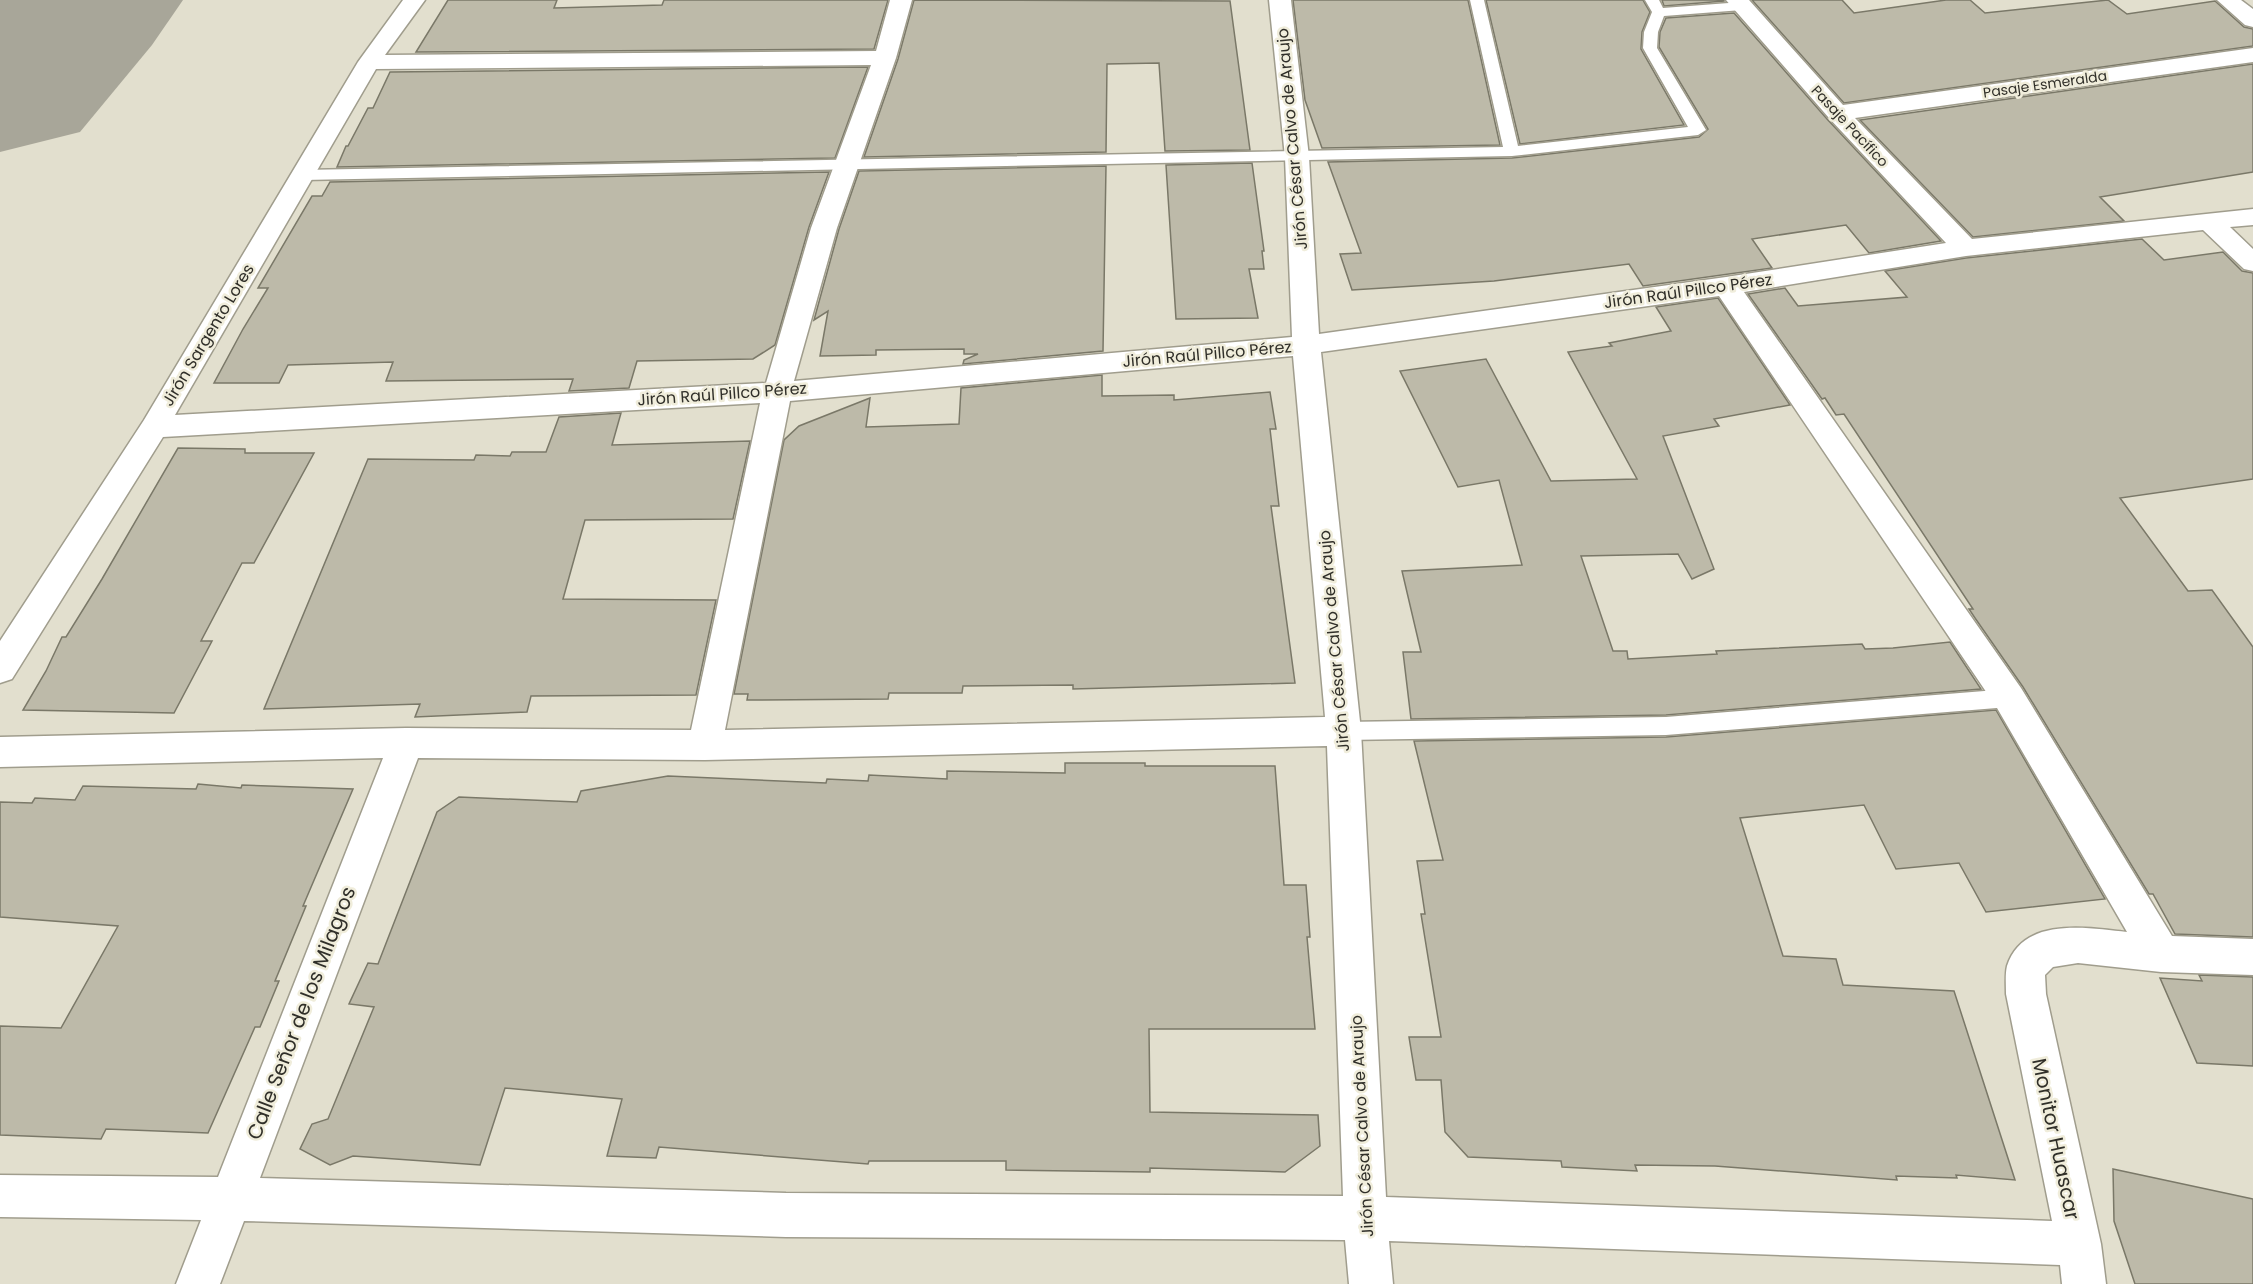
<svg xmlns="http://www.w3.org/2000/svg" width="2253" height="1284" font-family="Poppins,sans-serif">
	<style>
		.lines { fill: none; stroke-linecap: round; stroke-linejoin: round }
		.runway { fill: #a8a699; fill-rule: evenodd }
		.building { fill: #bdbaa9; stroke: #7a7868; stroke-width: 1.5 }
		.service-casing { stroke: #a09d8d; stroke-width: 3 }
		.minor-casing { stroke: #a09d8d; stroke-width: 3 }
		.service { fill: #fff; fill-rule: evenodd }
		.minor { fill: #fff; fill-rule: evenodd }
		.labels { text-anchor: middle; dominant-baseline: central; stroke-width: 5; stroke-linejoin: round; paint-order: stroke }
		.far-street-label { font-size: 14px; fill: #302f29; stroke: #f0eddb }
		.street-label { font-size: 16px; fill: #302f29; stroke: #f0eddb }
		.near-street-label { font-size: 20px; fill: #302f29; stroke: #f0eddb }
	</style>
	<rect width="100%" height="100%" fill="#e2dfce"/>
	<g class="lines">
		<!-- runway -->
		<path class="runway" d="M0,0h183l-31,45 -72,87 -80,20z"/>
	</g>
	<!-- building -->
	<g class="building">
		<path d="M448,0h109l-3,8 108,-3 2,-5h224l-14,49 -458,3z"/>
		<path d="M914,0l316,1 20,149 -85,1 -6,-88 -52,1 -1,88 -242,5 34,-98z"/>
		<path d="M1293,0h175l32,145 -178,3 -17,-48z"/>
		<path d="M1486,0h157l7,12 -8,20 -1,17 43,76 -164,19z"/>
		<path d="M1662,0h62v1l-60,5z"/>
		<path d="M1752,0h90l12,13 92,-13h24l15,13 123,-13 19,14 88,-13 29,26 9,2v17l-409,57z"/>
		<path d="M1734,13l93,106 114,122 -72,12 -23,-28 -94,14 20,29 -129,18 -14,-22 -135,17 -142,9 -12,-36 21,-1 -33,-91 184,-4 187,-21 9,-8 -49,-82 1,-15 6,-14z"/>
		<path d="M2253,64v108l-153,25 24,24 -151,16 -113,-117z"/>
		<path d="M868,67l-33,91 -498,9 9,-21h2l20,-38h5l17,-36z"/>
		<path d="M1252,163l12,88h-2l2,18h-15l9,49 -82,1 -10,-154z"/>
		<path d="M1106,166l-3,185 -140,13 1,-4 14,-6h-14v-5l-88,1v5l-56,1 8,-45 -14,9 25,-91 20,-58z"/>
		<path d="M829,172l-20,55 -34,118 -22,14 -116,2 -8,27 -60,3 4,-12 -187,2 7,-19 -105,3 -9,18h-65l29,-54 25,-41h-10l54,-92h10l8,-14z"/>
		<path d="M2142,239l22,21 59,-8 19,19 11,2v206l-133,19 68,93 24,-1 41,57v290l-78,-3 -22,-40h-4l-126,-207 -48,-69 -6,-9h4l-129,-195 -8,1 -11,-17 -3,1 -74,-105 37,-6 13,18 109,-9 -22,-26 81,-13z"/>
		<path d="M1718,298l72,107 -76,14 5,7 -56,10 51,133 -22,10 -14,-25 -97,2 32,95h14l1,8 89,-5 -1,-3 146,-7 3,5 28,-1 57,-6 31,47 -315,26 -255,4 -8,-67h18l-19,-81 120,-6 -23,-85 -41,7 -58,-116 86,-12 65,122 86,-2 -69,-127 44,-6 -3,-3 62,-12 -15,-24z"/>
		<path d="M1102,375v21l72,-1v5l96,-8 6,37h-6l9,77h-8l24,177 -222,6v-4l-110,1 -1,7h-73l-1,6 -141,1 1,-6h-14l50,-254 15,-14 71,-28 -4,29 93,-3 2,-36z"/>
		<path d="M621,413l-9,32 138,-4 -17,78 -148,1 -22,79 153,1 -20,95 -165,1 -4,16 -112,5 5,-13 -156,5 104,-250 106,1 2,-5 34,1 2,-4h34l13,-35z"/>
		<path d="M178,448l67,1v4h69l-60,110h-12l-41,78h11l-38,72 -151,-3 23,-39 16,-34h4l36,-58z"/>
		<path d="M1996,710l109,189 -119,13 -27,-49 -63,6 -32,-64 -124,13 43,138 53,3 7,26 111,6 61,189 -59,-5 1,3 -61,-2 1,4 -182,-14 -80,-1 2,6 -75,-4 -1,-6 -93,-4 -23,-25 -4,-52h-25l-7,-43h32l-20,-123h4l-8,-53 26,-1 -29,-119 252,-4z"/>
		<path d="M1065,763h80v3h130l9,119h22l4,52h-3l8,92h-166l1,83 168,3 2,31 -35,26 -135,-4v4l-144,-2v-9h-137l-1,3 -209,-17 -3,11 -49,-2 15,-57 -117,-11 -25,77 -127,-9 -23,9 -30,-16 12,-25 16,-5 46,-112 -25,-3 19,-41 10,1 59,-152 22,-15 118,5 4,-11 87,-15 158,7 1,-4 41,2 1,-6 78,4v-8l118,2z"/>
		<path d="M198,784l43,4 1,-3 111,4 -50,117h3l-31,75h4l-19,46h-5l-47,106 -102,-4 -5,10 -101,-4v-109l61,2 57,-102 -118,-9v-115l32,1 3,-5 40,2 8,-14 113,3z"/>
		<path d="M2199,975l54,2v89l-56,-3 -37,-85 42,3z"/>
		<path d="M2113,1169l140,30v85h-118l-21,-63z"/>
	</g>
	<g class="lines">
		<!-- service casing -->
		<g class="service-casing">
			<g id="service">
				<path d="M1470,0h14l34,146 170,-19 -45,-79 1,-16 8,-20 -7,-12h14l4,8 79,-6 7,4 -7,4 -78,6 -6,16 -1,16 49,82 -8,5 -186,21 -1209,24 -8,-5 8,-5 1200,-23z"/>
				<path d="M2009,689l8,3 3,6 -3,6 -8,3 -343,28 -322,5 -8,-2 -3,-7 3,-7 8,-2 322,-5z"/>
			</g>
		</g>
		<!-- minor casing -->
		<g class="minor-casing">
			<g id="minor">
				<path d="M403,0h22l-40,55 491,-4 14,-51h22l-16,58 -59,170 -43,153 498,-44 -7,-180 -16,-157h22l18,157 10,177 407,-57 220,-34 -117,-125 -103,-118h23l94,105 410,-57v14l-398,56 117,121 281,-30v16l-23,2 23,22v22l-9,-2 -41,-39 -237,26 -222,36 277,396 151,248 81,3v36l-92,-3 -83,-9 -25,4 -8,8 1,19 55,250 5,40h-44l-2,-19 -671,-24 4,43h-44l-4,-44 -559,-3 -542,-16 -24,63h-44l25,-64 -201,-3v-42l218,2 165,-419 -383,9v-30l406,-9 285,2 69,-327 -597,34 -151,242 -12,4v-42l144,-221 214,-358zM871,65l-60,163 -45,155 -591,32 201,-346zM1719,296l278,412 130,224c-39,-4 -104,-16 -120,34 -2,8 -1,19 -1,28l46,227 -666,-24 -25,-466 -40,-379zM1293,356l32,361 -600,13 65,-329zM1327,746l16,450 -557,-3 -526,-15 158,-420 287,2z"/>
				<path d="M2217,0h24l12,9v18l-8,-2z"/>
			</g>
		</g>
		<!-- service -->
		<use href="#service" class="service"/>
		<!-- minor -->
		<use href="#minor" class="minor"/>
	</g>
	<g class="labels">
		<!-- far-street labels -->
		<g class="far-street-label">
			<text transform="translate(2045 84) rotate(-8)">Pasaje Esmeralda</text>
			<text transform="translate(1850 126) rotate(47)">Pasaje Pacífico</text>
		</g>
		<!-- street labels -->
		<g class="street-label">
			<text transform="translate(1292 139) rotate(-95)">Jirón César Calvo de Araujo</text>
			<text transform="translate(1688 291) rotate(-8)">Jirón Raúl Pillco Pérez</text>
			<text transform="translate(208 335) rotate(-59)">Jirón Sargento Lores</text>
			<text transform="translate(1207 354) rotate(-5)">Jirón Raúl Pillco Pérez</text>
			<text transform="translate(722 394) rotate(-4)">Jirón Raúl Pillco Pérez</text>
			<text transform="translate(1334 641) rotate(-95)">Jirón César Calvo de Araujo</text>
			<text transform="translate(1362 1126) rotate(-93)">Jirón César Calvo de Araujo</text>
		</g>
		<!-- near-street labels -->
		<g class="near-street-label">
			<text transform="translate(301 1013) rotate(-69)">Calle Señor de los Milagros</text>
			<text transform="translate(2056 1139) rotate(78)">Monitor Huascar</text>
		</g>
	</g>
</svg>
